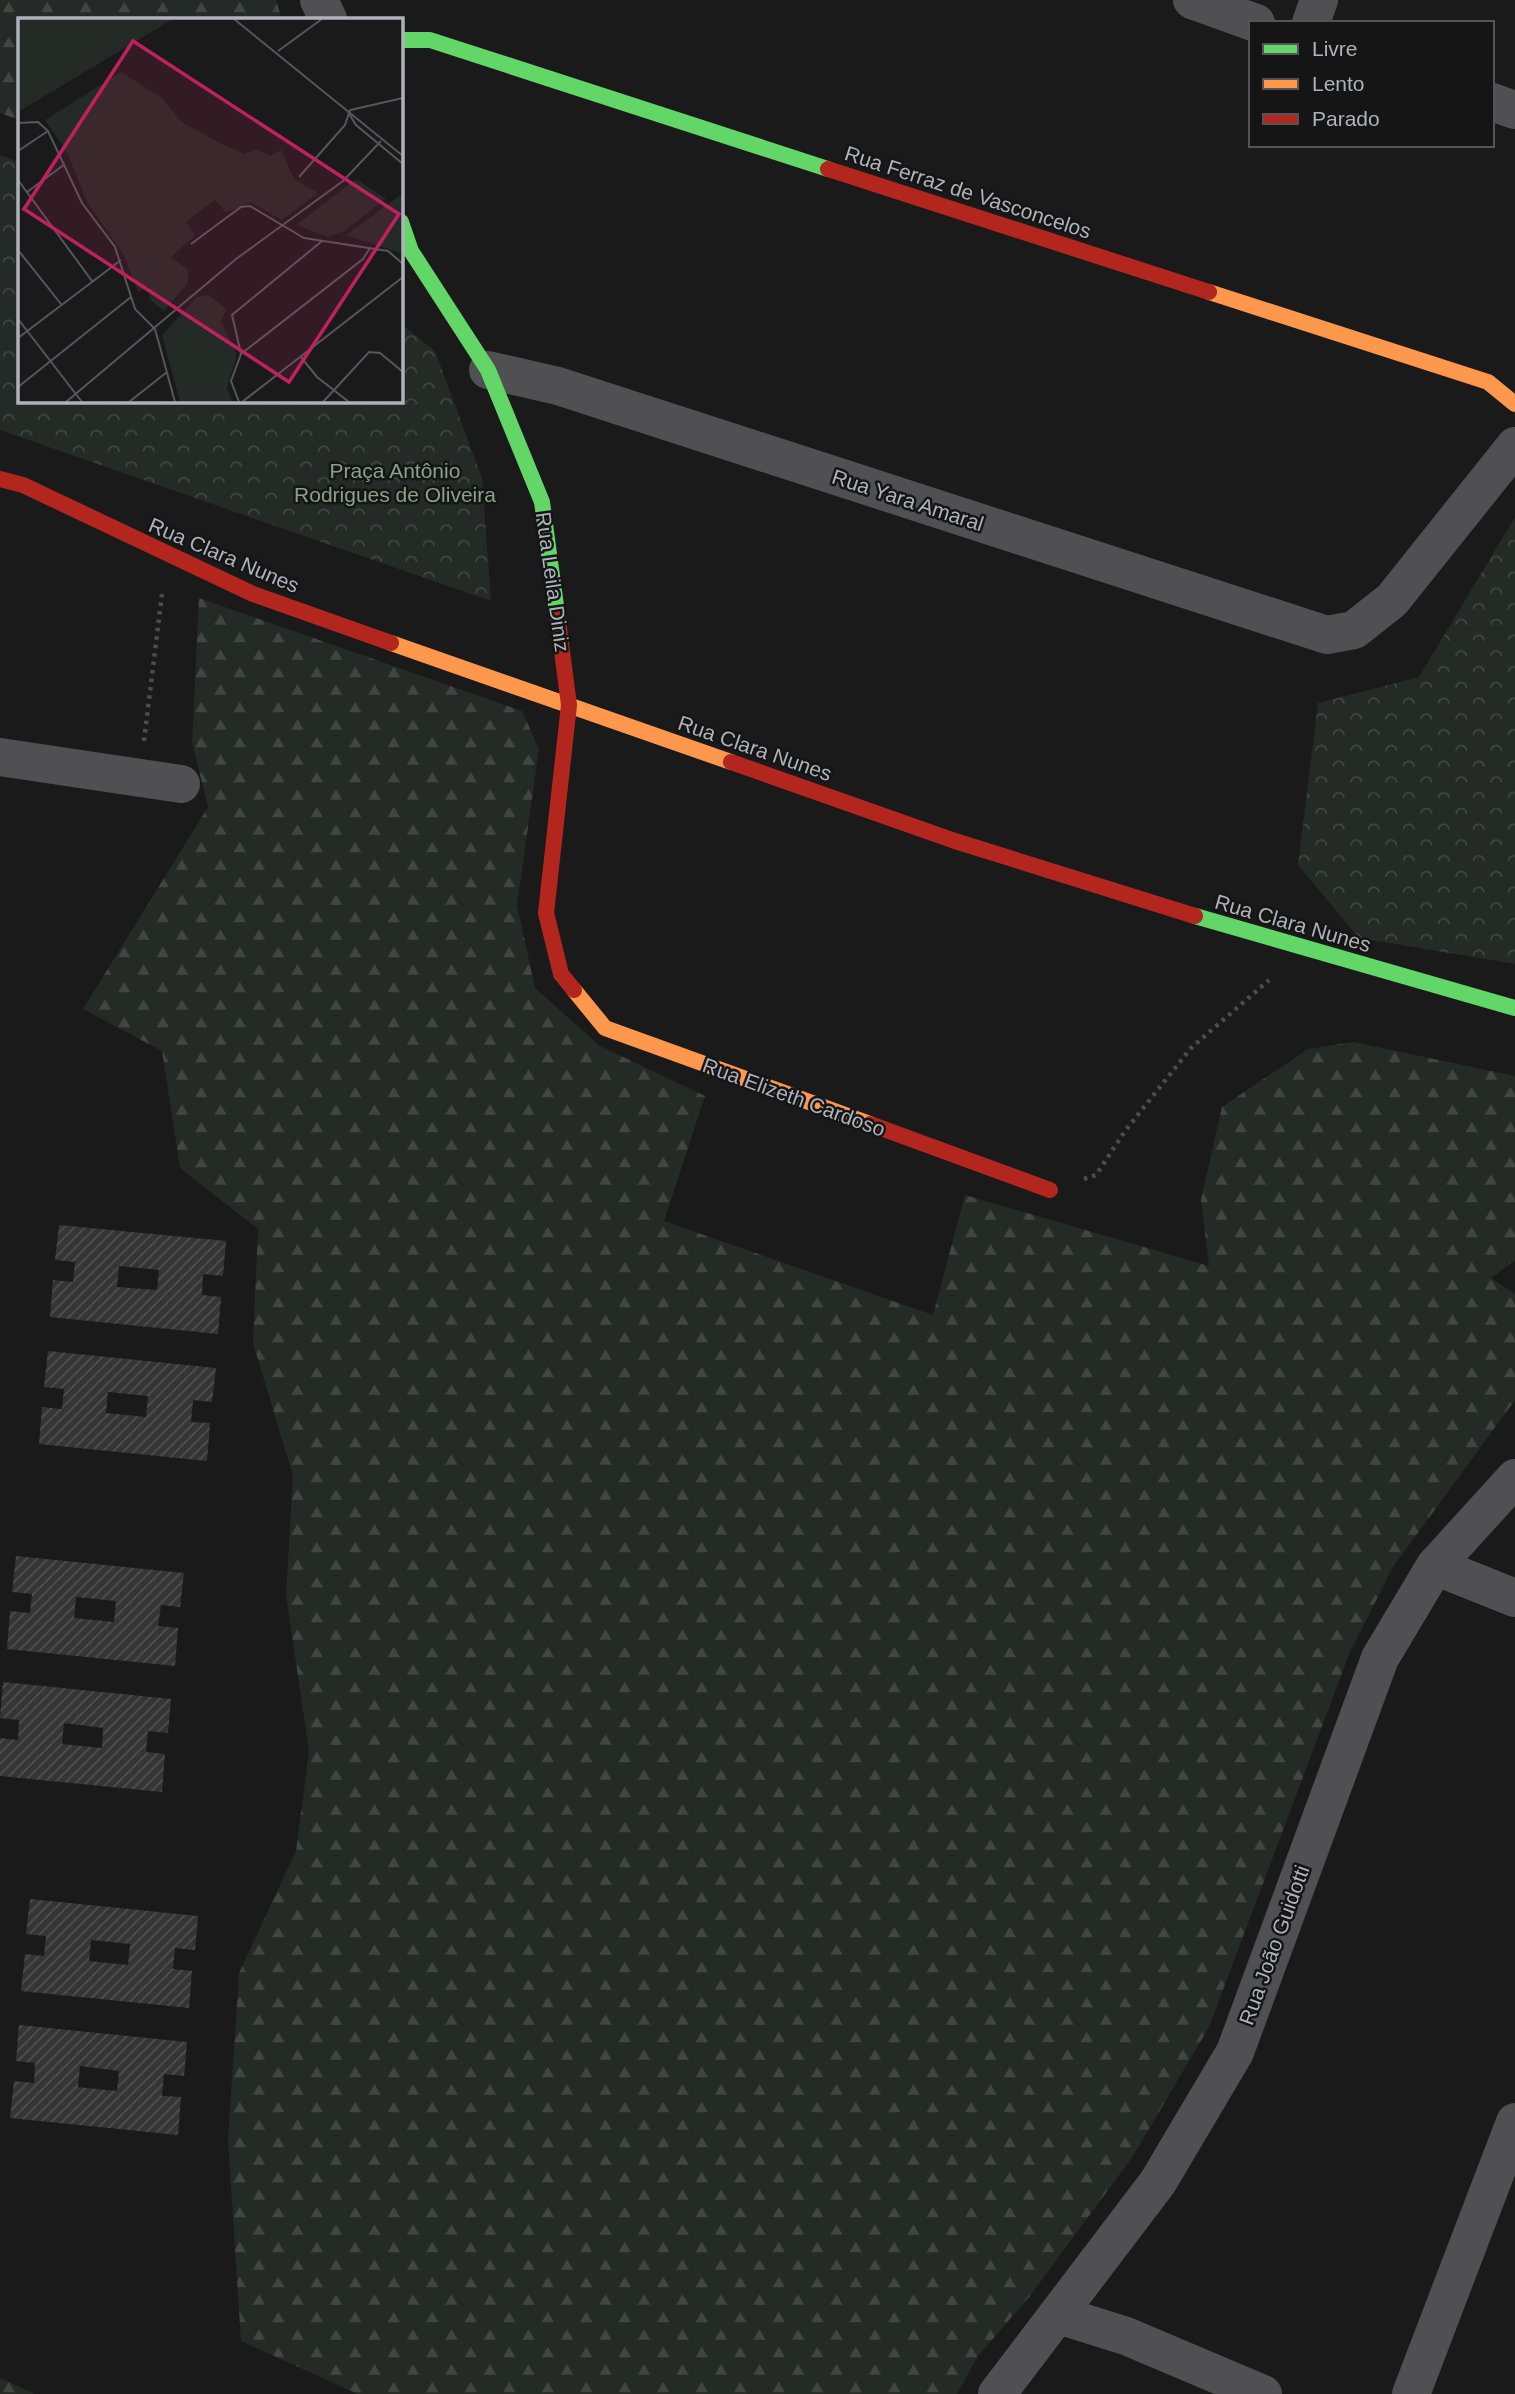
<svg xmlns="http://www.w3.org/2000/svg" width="1515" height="2394" font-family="Helvetica,sans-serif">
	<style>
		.forest { fill: url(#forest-firs) }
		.park { fill: url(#park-crowns) }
		.building { fill: url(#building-hatch); fill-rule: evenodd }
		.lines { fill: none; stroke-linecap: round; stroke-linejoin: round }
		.path { stroke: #4b4c4e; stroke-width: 4.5; stroke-dasharray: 3.5 5; stroke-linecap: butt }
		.street { stroke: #505053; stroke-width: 38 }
		.fast { stroke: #63d668; stroke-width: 16 }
		.slow { stroke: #ff974d; stroke-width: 16 }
		.jam { stroke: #b3261e; stroke-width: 16 }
		.labels { text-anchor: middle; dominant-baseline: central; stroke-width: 5; stroke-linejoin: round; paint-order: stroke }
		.street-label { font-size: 21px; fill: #aeb2ba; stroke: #151516 }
		.park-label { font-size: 21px; fill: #87a287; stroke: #151516 }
		.inset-road { fill: none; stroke: #55575b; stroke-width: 2 }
		.view { fill: #c12060; fill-opacity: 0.15; stroke: #c12060; stroke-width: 3.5 }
		.inset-edge { fill: none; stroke: #aeb2ba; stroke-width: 3.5 }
	</style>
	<defs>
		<pattern id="forest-firs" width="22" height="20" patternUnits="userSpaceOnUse" patternTransform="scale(1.75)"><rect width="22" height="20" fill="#242a25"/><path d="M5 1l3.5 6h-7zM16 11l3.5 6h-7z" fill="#414643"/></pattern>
		<pattern id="park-crowns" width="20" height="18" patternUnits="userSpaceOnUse" patternTransform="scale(1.75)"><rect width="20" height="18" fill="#242a25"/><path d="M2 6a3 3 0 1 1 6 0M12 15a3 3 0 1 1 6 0" fill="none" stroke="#414643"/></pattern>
		<pattern id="building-hatch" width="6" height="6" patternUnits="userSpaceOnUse" patternTransform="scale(1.75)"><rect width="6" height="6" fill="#353536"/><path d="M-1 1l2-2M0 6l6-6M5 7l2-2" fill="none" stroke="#505051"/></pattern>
	</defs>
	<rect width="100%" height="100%" fill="#1a1a1b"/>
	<!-- forest -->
	<g class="forest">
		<path d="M0,0h276l6,19h-263v101l-19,-7z"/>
		<path d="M199,598l323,113 17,38 -22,156 18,83 65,58 105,50 -41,125 269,94 32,-120 244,71 -8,-66 21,-93 86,-58 45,-7 162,34v184l-24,18 24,16v106l-122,167 -43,85 -141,375 -76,129 -103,140 -52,60 -21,38h-599l-117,-53 -13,-201 11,-167 57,-122 13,-100 -23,-156 7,-119 -40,-133 5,-114 -78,-61 -18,-117 -79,-42 125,-202 -16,-65z"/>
		<path d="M0,2378l35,16h-35z"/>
	</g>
	<!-- park -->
	<g class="park">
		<path d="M0,155l19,7v239h382v-77l34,27 47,127 9,123 -491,-171z"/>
		<path d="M1515,517v447l-156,-26 -61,-73 20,-162 101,-26z"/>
	</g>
	<!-- building -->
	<g class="building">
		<path d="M59,1225l167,16 -3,35 -20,-2 -1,21 19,2 -3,37 -168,-17 3,-37 20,2 2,-20 -20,-2zM119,1266l40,4 -2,20 -40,-3z"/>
		<path d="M48,1351l168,17 -4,34 -19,-2 -2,22 19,1 -3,38 -168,-17 3,-37 20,2 2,-20 -20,-2zM108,1392l40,4 -2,21 -40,-4z"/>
		<path d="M16,1556l168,17 -4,34 -19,-2 -3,21 20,2 -3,38 -168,-17 3,-38 20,2 2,-19 -20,-2zM76,1597l40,4 -2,21 -40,-4z"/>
		<path d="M3,1682l168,17 -3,34 -20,-2 -2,21 19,2 -3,38 -162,-16v-38l18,2 1,-20 -19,-2zM64,1723l39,5 -1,20 -40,-4z"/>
		<path d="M30,1899l168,17 -3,34 -20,-2 -2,21 19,2 -3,37 -168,-17 4,-37 19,2 2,-20 -20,-2zM91,1940l39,4 -2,21 -39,-4z"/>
		<path d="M19,2025l168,17 -3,34 -20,-2 -2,22 19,1 -3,38 -168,-17 4,-37 20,2 1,-20 -19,-2zM80,2066l39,5 -2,20 -39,-4z"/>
	</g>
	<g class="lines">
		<!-- path -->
		<g class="path">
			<path d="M144,741l18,-147"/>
			<path d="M1084,1179l12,-4 29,-44 66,-83 78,-68"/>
		</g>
		<!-- street -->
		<g class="street">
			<path d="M319,0l9,19"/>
			<path d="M1192,0l64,23"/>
			<path d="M1311,23l8,-23"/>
			<path d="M1492,102l23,8"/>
			<path d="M488,370l70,16 769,249 27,-5 38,-30 123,-154"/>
			<path d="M0,757l181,27"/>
			<path d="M1435,1566l80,32"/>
			<path d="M1059,2315l67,21 137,58"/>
			<path d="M997,2394l161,-212 77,-130 145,-394 55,-92 80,-88"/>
			<path d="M1411,2394l104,-272"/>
		</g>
		<!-- fast -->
		<g class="fast">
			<path d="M401,40h29l398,129"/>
			<path d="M401,222l10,29 77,119 54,132 15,111"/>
			<path d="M1195,916l320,92"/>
		</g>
		<!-- slow -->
		<g class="slow">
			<path d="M1209,292l279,90 27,22"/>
			<path d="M391,643l340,119"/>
			<path d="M574,990l31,38 265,96"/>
		</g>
		<!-- jam -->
		<g class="jam">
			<path d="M828,169l381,123"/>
			<path d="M0,479l23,6 230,109 138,49"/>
			<path d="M557,613l12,92 -23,208 15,61 13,16"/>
			<path d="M731,762l224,79 240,75"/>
			<path d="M870,1124l180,66"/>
		</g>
	</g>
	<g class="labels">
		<!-- street labels -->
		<g class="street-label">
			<text transform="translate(968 192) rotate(18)">Rua Ferraz de Vasconcelos</text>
			<text transform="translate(908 500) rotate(18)">Rua Yara Amaral</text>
			<text transform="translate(224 555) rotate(23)">Rua Clara Nunes</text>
			<text transform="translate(553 582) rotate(82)">Rua Leila Diniz</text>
			<text transform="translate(755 748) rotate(19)">Rua Clara Nunes</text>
			<text transform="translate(1293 923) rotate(16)">Rua Clara Nunes</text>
			<text transform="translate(794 1097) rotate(20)">Rua Elizeth Cardoso</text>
			<text transform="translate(1274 1945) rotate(-70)">Rua João Guidotti</text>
		</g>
		<!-- park labels -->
		<g class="park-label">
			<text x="395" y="470">Praça Antônio<tspan x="395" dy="24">Rodrigues de Oliveira</tspan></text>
		</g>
	</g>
	<!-- overview -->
	<g transform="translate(18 18)">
		<rect width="385" height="385" fill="#1a1a1b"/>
		<path d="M0,1h155l-155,93zM103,54l41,26 20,24 32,18 30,14 12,-5 14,7 11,-6 13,29 24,14 -36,27 -32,-18 -24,11 -11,-13 -29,22 10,13 -25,22 17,13v13l-24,28 -14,-11 -1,-13 -11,5 -14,-37 -37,-53 -20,-50 -22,-32zM385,176v60l-57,-19 56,-41z" fill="#242a25"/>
		<path d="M338,161l30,20 -42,32 -16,6 -32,-12zM191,277l17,14 -5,13 16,32 -10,34 6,14h-53l-18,-67 35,-38z" fill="#242a25"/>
		<path class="inset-road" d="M216,1l169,137M260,33l44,-32M330,94l8,13 47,39M0,105l20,-1 10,9 34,72 33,44 20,62 20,20 20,73M0,133l30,-20M281,159l46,-52 5,-15 53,-12M0,162l74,101M9,174l38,-28M173,226l50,-37 9,-1 54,32 84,13 15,13M0,232l43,54M0,301l64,83M0,320l103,-78M223,336l-9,-39 90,-74M282,338l17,21 32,25M0,369l113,-90M48,384l170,-143 107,-78 38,-40M111,384l38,-30M221,384l-8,-21 10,-27 122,-95 7,-11M224,384l161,-125M305,384l46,-50 11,1 23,19"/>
		<path class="view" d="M115,23l266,173 -110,168 -265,-173z"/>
		<rect width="385" height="385" class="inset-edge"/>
	</g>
	<!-- legend -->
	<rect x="1249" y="21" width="245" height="126" fill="#151516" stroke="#525458" stroke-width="2"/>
	<rect x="1263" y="44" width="35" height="10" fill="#63d668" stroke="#525458" stroke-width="2"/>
	<text x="1312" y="56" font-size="21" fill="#aeb2ba">Livre</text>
	<rect x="1263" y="79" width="35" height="10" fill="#ff974d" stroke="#525458" stroke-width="2"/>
	<text x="1312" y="91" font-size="21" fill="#aeb2ba">Lento</text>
	<rect x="1263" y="114" width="35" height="10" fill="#b3261e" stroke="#525458" stroke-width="2"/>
	<text x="1312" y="126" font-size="21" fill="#aeb2ba">Parado</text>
</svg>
